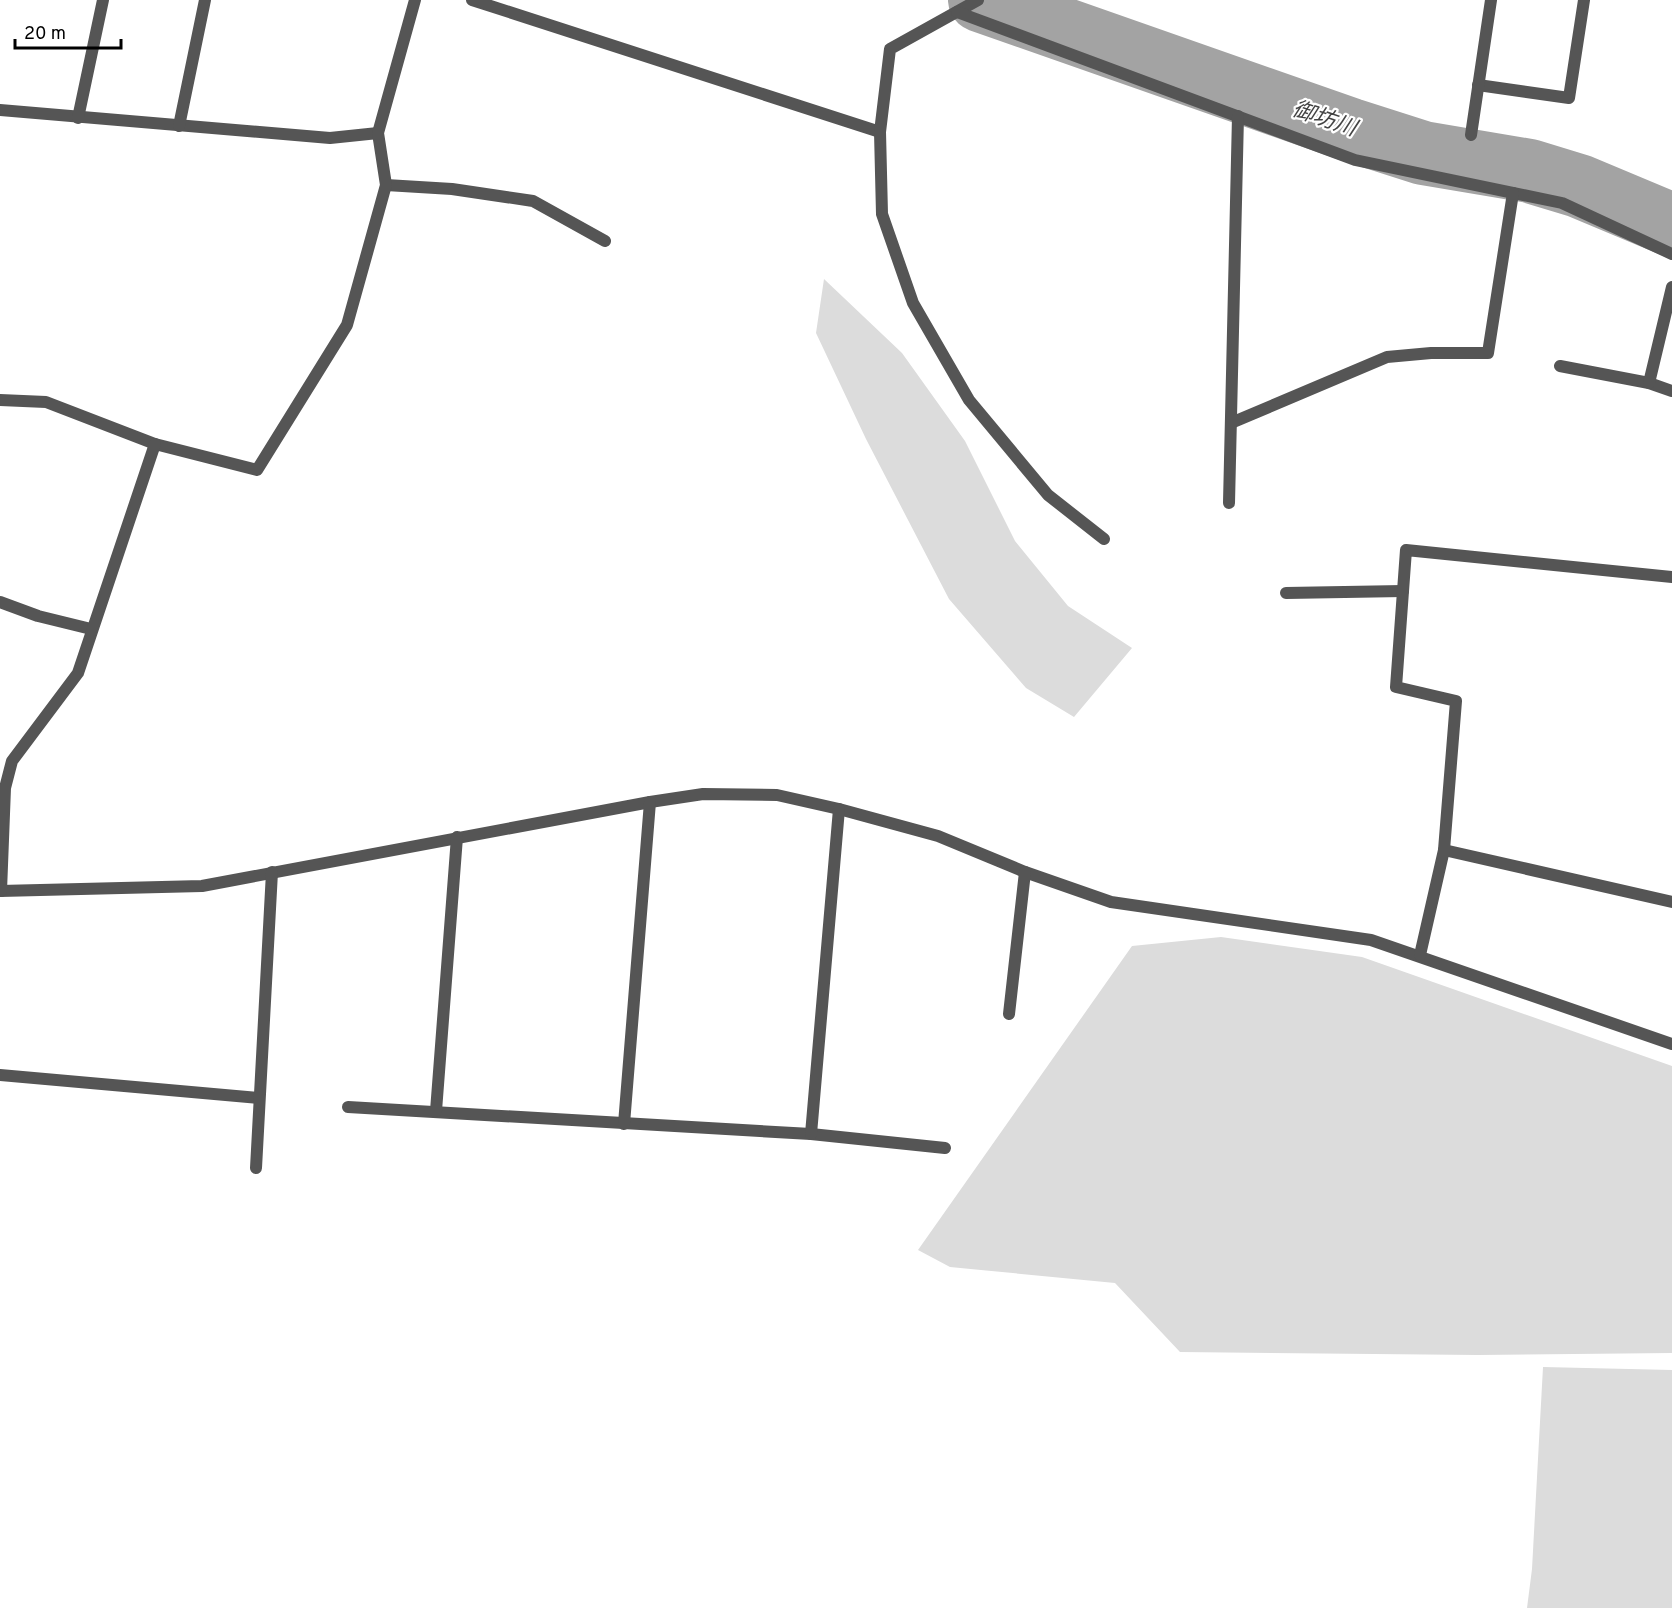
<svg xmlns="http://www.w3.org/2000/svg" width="1672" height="1608" font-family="Overpass,'Noto Sans JP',sans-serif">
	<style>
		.green { fill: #dcdcdc }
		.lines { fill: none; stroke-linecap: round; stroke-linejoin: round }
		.river { stroke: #a3a3a3; stroke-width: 64 }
		.minor { stroke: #555; stroke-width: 12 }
		.labels { text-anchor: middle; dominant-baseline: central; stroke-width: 4.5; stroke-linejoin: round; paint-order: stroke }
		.water-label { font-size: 22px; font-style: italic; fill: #444; stroke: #fff }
	</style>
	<rect width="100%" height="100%" fill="#fff"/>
	<!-- green -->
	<g class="green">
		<path d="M824,279l78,74 63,88 50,100 53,65 64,42 -58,69 -48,-29 -77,-89 -83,-160 -50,-106z"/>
		<path d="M1221,937l141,20 310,109v287l-194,2 -298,-3 -65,-69 -165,-16 -32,-17 214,-304z"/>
		<path d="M1543,1367l129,3v238h-145l5,-39z"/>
	</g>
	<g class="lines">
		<!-- river -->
		<path class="river" d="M980,0l371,130 72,23 107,18 49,15 93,39"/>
		<!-- minor -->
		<g class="minor">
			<path d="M472,0l408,132"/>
			<path d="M978,0l-88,49 -10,83 2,82 31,89 56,97 79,95 56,44"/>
			<path d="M957,12l398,148 207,43 110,51"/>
			<path d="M1478,85l91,13 15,-98"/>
			<path d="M0,110l330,28 48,-5"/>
			<path d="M78,118l25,-118"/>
			<path d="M179,126l26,-126"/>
			<path d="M1471,135l20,-135"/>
			<path d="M386,185l66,4 81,12 72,40"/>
			<path d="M1560,366l89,17 23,8"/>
			<path d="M1649,383l23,-96"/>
			<path d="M0,400l46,2 109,42 102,26 90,-145 39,-140 -8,-52 37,-133"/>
			<path d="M1231,423l156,-66 44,-4h57l25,-160"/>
			<path d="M1229,503l9,-387"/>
			<path d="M1286,593l117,-2"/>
			<path d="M0,602l38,14 53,13"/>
			<path d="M1444,850l228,52"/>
			<path d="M0,891l202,-5 448,-84 53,-8 74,1 62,14 99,27 87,36 86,30 260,38 301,104"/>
			<path d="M1,891l4,-103 7,-27 66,-88 77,-229"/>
			<path d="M1420,955l24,-105 12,-149 -60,-14 10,-137 266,27"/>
			<path d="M1009,1014l16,-142"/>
			<path d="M0,1075l259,23"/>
			<path d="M348,1107l463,27 134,14"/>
			<path d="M436,1111l21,-274"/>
			<path d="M624,1124l26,-322"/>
			<path d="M811,1134l28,-325"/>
			<path d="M256,1168l16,-296"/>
		</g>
	</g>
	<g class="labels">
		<!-- water labels -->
		<g class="water-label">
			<text transform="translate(1324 120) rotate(19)">御坊川</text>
		</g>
	</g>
	<!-- scale -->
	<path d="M15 39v9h106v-9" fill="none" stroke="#000000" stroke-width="3"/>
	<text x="24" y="39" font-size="18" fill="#000000" stroke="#ffffff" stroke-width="4.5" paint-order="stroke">20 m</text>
</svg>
